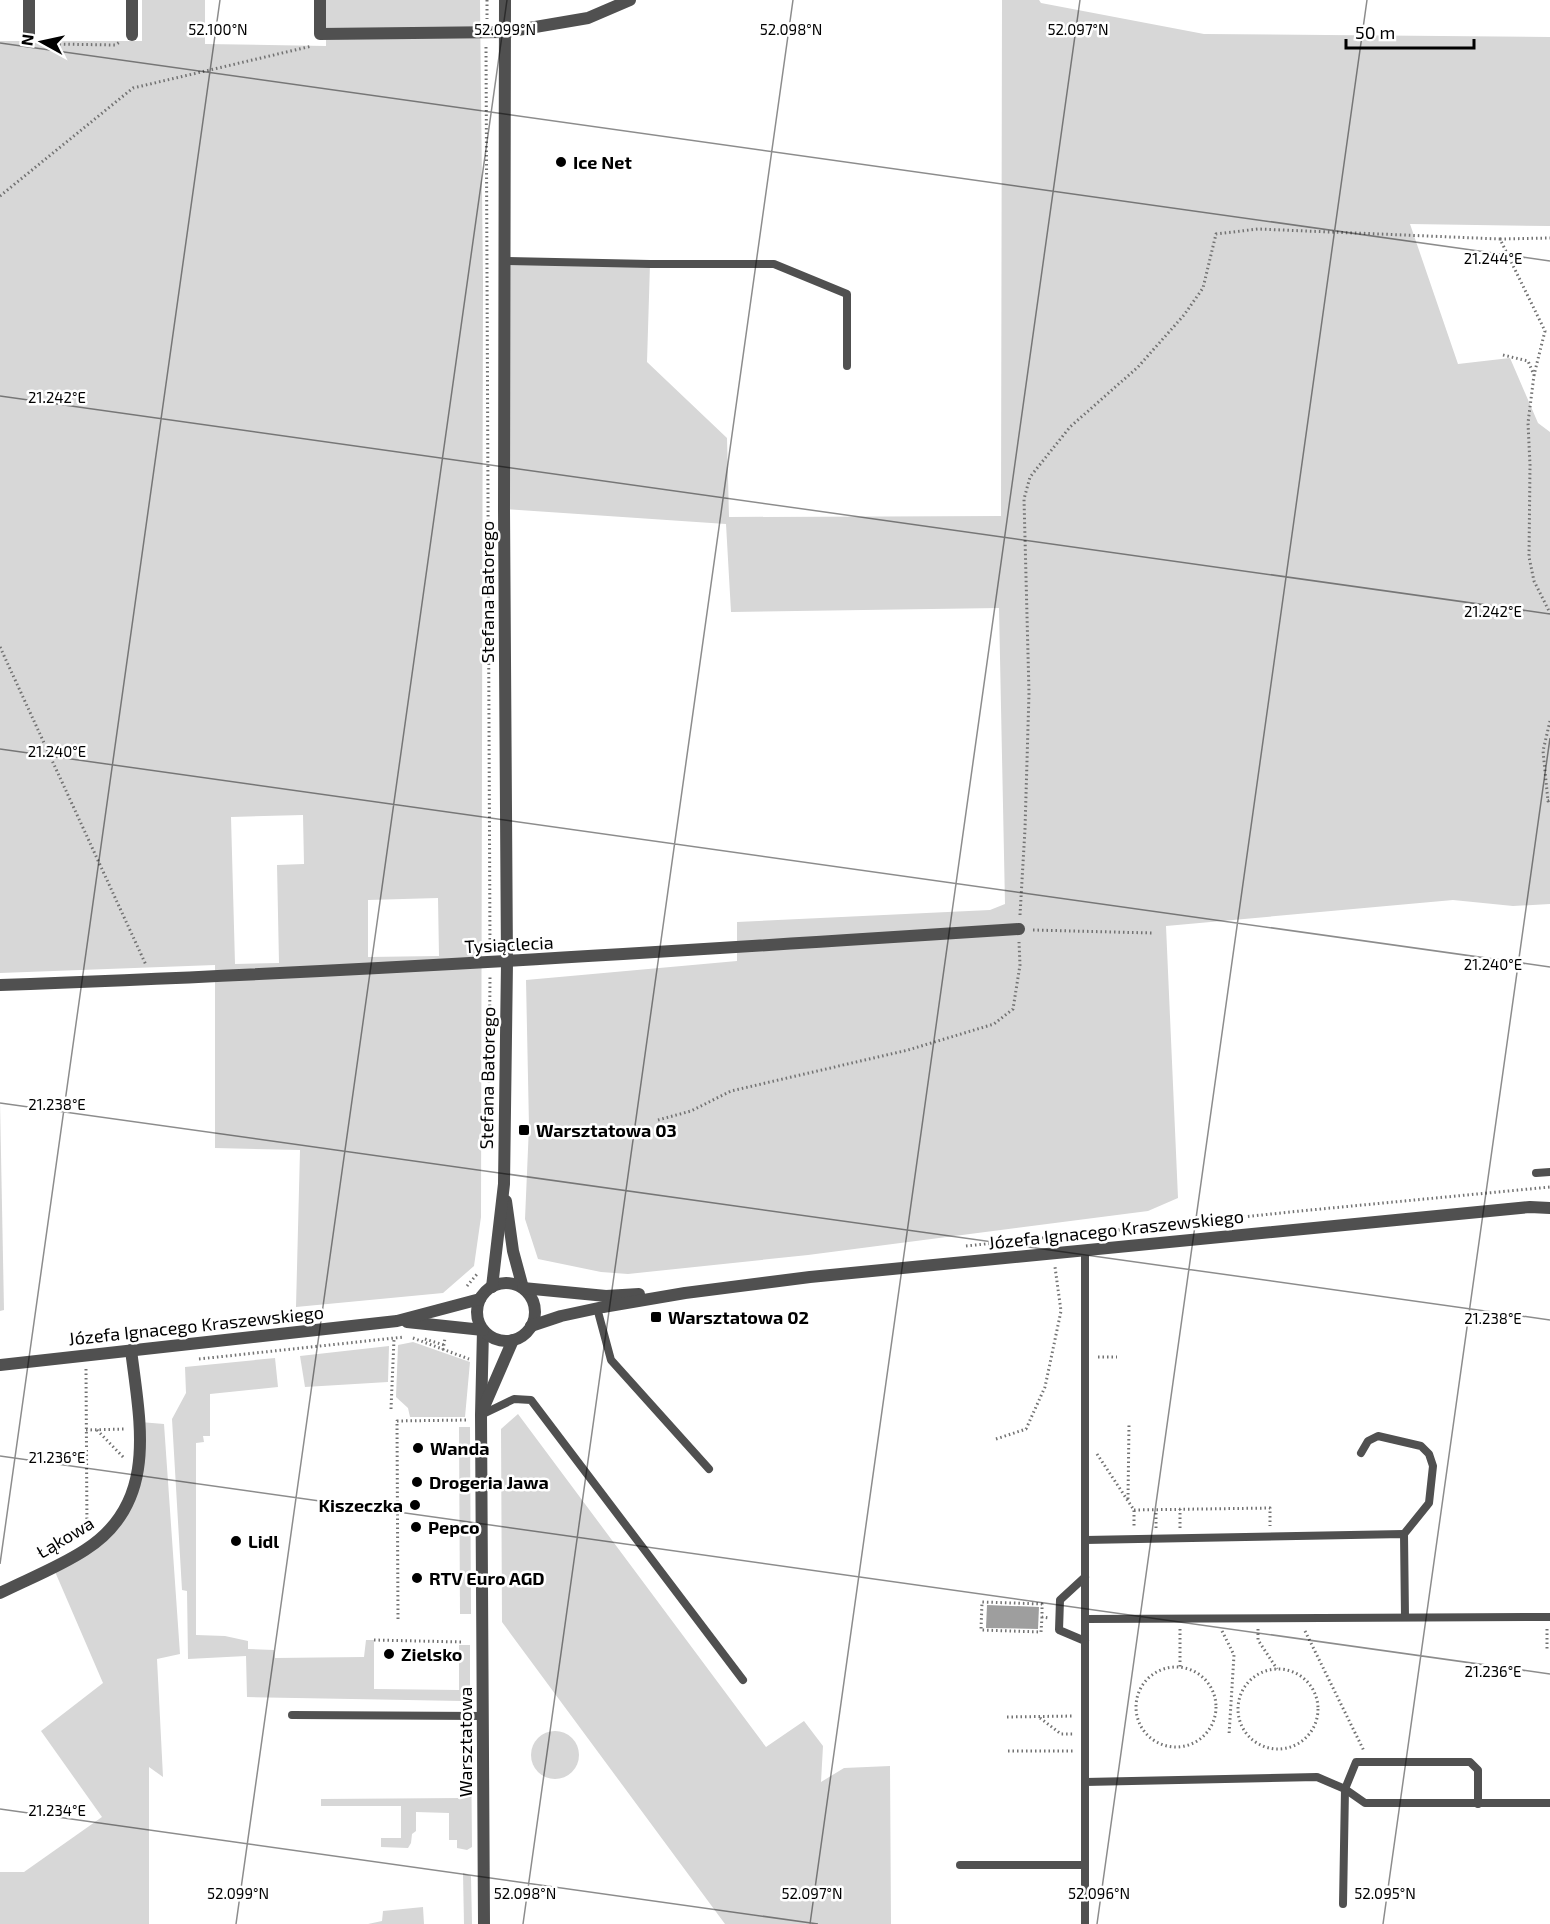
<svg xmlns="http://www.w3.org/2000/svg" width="1550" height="1924" font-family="'Exo 2',sans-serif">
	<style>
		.green { fill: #d7d7d7; fill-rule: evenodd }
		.water { fill: #9e9e9e }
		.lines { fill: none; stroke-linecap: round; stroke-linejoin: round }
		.path { stroke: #727272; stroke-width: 3; stroke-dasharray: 1.5 3; stroke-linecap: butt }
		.service { stroke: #505050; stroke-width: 8 }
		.minor { stroke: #505050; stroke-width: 12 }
		.tertiary { stroke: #505050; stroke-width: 12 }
		.ticks { fill: none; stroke: #000; stroke-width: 1.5; stroke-opacity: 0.45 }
		.poi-dot { fill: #000; stroke: #fff; stroke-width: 2 }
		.labels { text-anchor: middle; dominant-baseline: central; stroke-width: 5; stroke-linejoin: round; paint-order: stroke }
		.poi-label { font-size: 18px; font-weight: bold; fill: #000; stroke: #fff; text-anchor: start }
		.street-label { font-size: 18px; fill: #000; stroke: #fff }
		.ticks-label { font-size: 15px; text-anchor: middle; fill: #000; stroke: #fff; stroke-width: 5; stroke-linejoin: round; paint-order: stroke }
	</style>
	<rect width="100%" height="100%" fill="#fff"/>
	<!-- green -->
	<g class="green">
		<path d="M142,0h63v44l121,2v-46h154l3,282 -2,935 -7,49 -31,27 -147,14 4,-157 -85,-2v-183l-215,8v-932h142zM303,815l1,49 -27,1 2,98 -44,1 -4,-147zM438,898l1,58 -71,1v-57z"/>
		<path d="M1002,0h37l2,3 163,31 346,3v189l-140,-2 48,140 52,-6 28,65 12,9v472l-37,2 -60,-6 -287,26 12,272 -30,13 -340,44 -180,19 -27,-2 -63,-13 -13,-40 4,-93 -3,-146 211,-19v-39l253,-12 15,-6 -6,-296 -268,4 -5,-88 -222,-15v-248l146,3 -3,98 80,76 2,79 272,-1z"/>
		<path d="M0,1102l4,208 -4,1z"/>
		<path d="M413,1342l57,20 -5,55h-55l-2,-9 -12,-11 2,-52z"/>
		<path d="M389,1346l-1,36 -83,5 -5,-31z"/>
		<path d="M275,1358l3,29 -68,7v42h-7l1,6 -8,1v192l29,1 23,5v8l26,1 1,8 89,-1 2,-17h8v49l85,1v-45h11v49l-7,7 -216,-4 -1,-41 -58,3 -1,-68 -5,-1 -10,-171 14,-26 -1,-26z"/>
		<path d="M518,1414l248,333 38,-26 19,25 -2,36 23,-14 46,-2 1,158h-166l-223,-302 -1,-193z"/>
		<path d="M140,1422l24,2 16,230 -23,5 6,118 -14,-10v157h-149v-52h24l78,-55 -61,-86 62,-48 -50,-116 34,-18 42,-49z"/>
		<path d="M459,1427h11l1,187h-11z"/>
		<path d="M462,1725l6,1 3,5 1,116 -5,3 -10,-2v-8h-8v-27l-33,-1v19l-4,3 -1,9 -3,5 -27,-1v-9h20v-32h-80v-7l142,-1z"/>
		<circle cx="555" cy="1755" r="24"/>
		<path d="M463,1873l8,3 1,48h-8z"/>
		<path d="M423,1907l1,17h-56l14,-3 1,-10z"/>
	</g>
	<!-- water -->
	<path class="water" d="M987,1605l52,2 -1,22 -52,-1z"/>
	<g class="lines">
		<!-- path -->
		<g class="path">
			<path d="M487,0v19"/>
			<path d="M42,40l12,4 61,1 5,-3"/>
			<path d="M486,47l4,902"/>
			<path d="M0,196l133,-108 179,-42"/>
			<path d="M1500,239l50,-1"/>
			<path d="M1503,355l25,6 6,14 -6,48 2,42 -1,92 5,24 16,32"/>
			<path d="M0,647l146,318"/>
			<path d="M1550,721l-7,30 5,50 2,-1"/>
			<path d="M1020,915l5,-86 4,-136 -5,-194 6,-22 40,-50 68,-60 46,-52 19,-27 13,-54 42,-5 242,10 45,92 -11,44"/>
			<path d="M1033,930l119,3"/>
			<path d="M489,1105l1,-128"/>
			<path d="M658,1120l33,-9 40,-20 177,-41 86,-26 19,-15 7,-44 -1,-23"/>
			<path d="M966,1246l334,-35 250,-24"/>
			<path d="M467,1286l11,-13"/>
			<path d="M413,1338l56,21"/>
			<path d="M425,1339l19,6"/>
			<path d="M443,1350l2,-12"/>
			<path d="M1098,1357h19"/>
			<path d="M199,1359l205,-22"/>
			<path d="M86,1369l1,162"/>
			<path d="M391,1409l3,-70"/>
			<path d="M86,1430l40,-1"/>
			<path d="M97,1430l28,29"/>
			<path d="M996,1439l30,-10 19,-42 16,-76 -6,-44"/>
			<path d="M1097,1454l37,56v17"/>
			<path d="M1128,1499l1,-74"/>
			<path d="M1134,1510l136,-2v18"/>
			<path d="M1156,1528v-18"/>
			<path d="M1180,1528v-19"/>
			<path d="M1042,1617l-1,15 -60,-2 1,-28 60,2v13l7,1"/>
			<path d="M398,1619l-1,-198 71,-1"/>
			<path d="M1180,1629v38"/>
			<path d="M1258,1629v11l19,29"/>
			<path d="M1547,1629v20"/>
			<path d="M1222,1631l12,24 -5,80"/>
			<path d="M1305,1631l59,120"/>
			<path d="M374,1640l88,2"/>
			<circle cx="1176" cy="1707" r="40"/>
			<circle cx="1278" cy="1709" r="40"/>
			<path d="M1007,1717l67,-1"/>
			<path d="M1040,1718l21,16h12"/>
			<path d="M1008,1751h67"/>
		</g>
		<!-- service -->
		<g class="service">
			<path d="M504,261l146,3h124l73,30v72"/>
			<path d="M1536,1173l14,-1"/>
			<path d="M597,1308l14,52 98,109"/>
			<path d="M481,1415l33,-16 17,1 212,280"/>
			<path d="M1361,1453l7,-12 10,-5 43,10 8,8 4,12 -4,37 -25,31"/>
			<path d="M1085,1540l319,-6 1,83"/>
			<path d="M1085,1619l465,-2"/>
			<path d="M1085,1641l-26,-11 1,-30 25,-23"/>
			<path d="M292,1715l191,1"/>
			<path d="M1085,1782l232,-5 28,12 20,14h185"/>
			<path d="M960,1865h125"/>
			<path d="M1343,1904l2,-115 11,-27h114l8,8v34"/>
			<path d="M1085,1924v-674"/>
		</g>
		<!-- minor -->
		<g class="minor">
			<path d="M320,0v34l186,-2 82,-14 42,-18"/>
			<path d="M29,35v-35"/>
			<path d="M132,35v-35"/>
			<path d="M0,985c340,-12 680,-34 1019,-56"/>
			<path d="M483,1330l-2,85 3,509"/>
			<path d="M483,1409l30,-69"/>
			<path d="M0,1593c28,-14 59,-26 85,-43 74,-47 55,-127 46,-200"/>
		</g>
		<!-- tertiary -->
		<g class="tertiary">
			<path d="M506,1201l7,50 10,37"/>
			<circle cx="506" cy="1312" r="29"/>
			<path d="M492,1287l12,-103 3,-222 -3,-453 1,-509"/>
			<path d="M523,1288l83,8 33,-2"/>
			<path d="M407,1322l76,8"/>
			<path d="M531,1326l30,-10 42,-9 82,-14 125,-16 720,-70 20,1"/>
			<path d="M0,1365l397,-44 83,-22"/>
		</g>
	</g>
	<!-- ticks -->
	<path class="ticks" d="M0,43l1550,218M0,396l1550,218M0,749l1550,218M0,1103l1550,217M0,1456l1550,218M0,1564l220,-1564M0,1809l818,115M236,1924l271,-1924M523,1924l270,-1924M810,1924l270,-1924M1097,1924l270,-1924M1383,1924l167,-1186"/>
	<!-- markers -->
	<g class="poi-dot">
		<circle cx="561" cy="162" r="6"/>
		<rect x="518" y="1124" width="12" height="12" rx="3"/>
		<rect x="650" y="1311" width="12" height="12" rx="3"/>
		<circle cx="418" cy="1448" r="6"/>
		<circle cx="417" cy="1482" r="6"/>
		<circle cx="415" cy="1505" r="6"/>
		<circle cx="416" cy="1527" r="6"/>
		<circle cx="236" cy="1541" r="6"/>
		<circle cx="417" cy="1578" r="6"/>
		<circle cx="389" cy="1654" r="6"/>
	</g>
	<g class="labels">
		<!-- poi labels -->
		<g class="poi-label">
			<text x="573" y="162">Ice Net</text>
			<text x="536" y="1130">Warsztatowa 03</text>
			<text x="668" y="1317">Warsztatowa 02</text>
			<text x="430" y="1448">Wanda</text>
			<text x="429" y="1482">Drogeria Jawa</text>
			<text x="403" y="1505" text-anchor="end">Kiszeczka</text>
			<text x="428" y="1527">Pepco</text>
			<text x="248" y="1541">Lidl</text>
			<text x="429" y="1578">RTV Euro AGD</text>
			<text x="401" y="1654">Zielsko</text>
		</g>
		<!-- street labels -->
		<g class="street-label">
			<text transform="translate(487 592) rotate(-90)">Stefana Batorego</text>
			<text transform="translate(509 944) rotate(-3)">Tysiąclecia</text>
			<text transform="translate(487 1078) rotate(-89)">Stefana Batorego</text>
			<text transform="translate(1116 1229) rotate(-6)">Józefa Ignacego Kraszewskiego</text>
			<text transform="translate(196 1325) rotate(-6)">Józefa Ignacego Kraszewskiego</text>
			<text transform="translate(65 1537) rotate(-31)">Łąkowa</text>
			<text transform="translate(465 1742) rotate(-90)">Warsztatowa</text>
		</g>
	</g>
	<g class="ticks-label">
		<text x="218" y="35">52.100°N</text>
		<text x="505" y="35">52.099°N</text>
		<text x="791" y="35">52.098°N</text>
		<text x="1078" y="35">52.097°N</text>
		<text x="1493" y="264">21.244°E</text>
		<text x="57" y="403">21.242°E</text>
		<text x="1493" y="617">21.242°E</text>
		<text x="57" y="757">21.240°E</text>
		<text x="1493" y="970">21.240°E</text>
		<text x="57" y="1110">21.238°E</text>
		<text x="1493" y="1324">21.238°E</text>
		<text x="57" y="1463">21.236°E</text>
		<text x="1493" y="1677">21.236°E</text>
		<text x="57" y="1816">21.234°E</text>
		<text x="238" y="1899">52.099°N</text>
		<text x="525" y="1899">52.098°N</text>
		<text x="812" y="1899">52.097°N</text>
		<text x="1099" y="1899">52.096°N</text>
		<text x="1385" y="1899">52.095°N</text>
	</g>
	<!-- north arrow -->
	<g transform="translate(42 42) rotate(278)" stroke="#ffffff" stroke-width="4.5" paint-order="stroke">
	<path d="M0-4.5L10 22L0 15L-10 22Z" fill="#000000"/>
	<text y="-9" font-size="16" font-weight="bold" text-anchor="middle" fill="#000000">N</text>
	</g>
	<!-- scale -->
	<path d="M1346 39v9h128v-9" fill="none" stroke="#000000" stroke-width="3"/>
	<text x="1355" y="39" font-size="18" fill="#000000" stroke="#ffffff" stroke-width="4.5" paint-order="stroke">50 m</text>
</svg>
